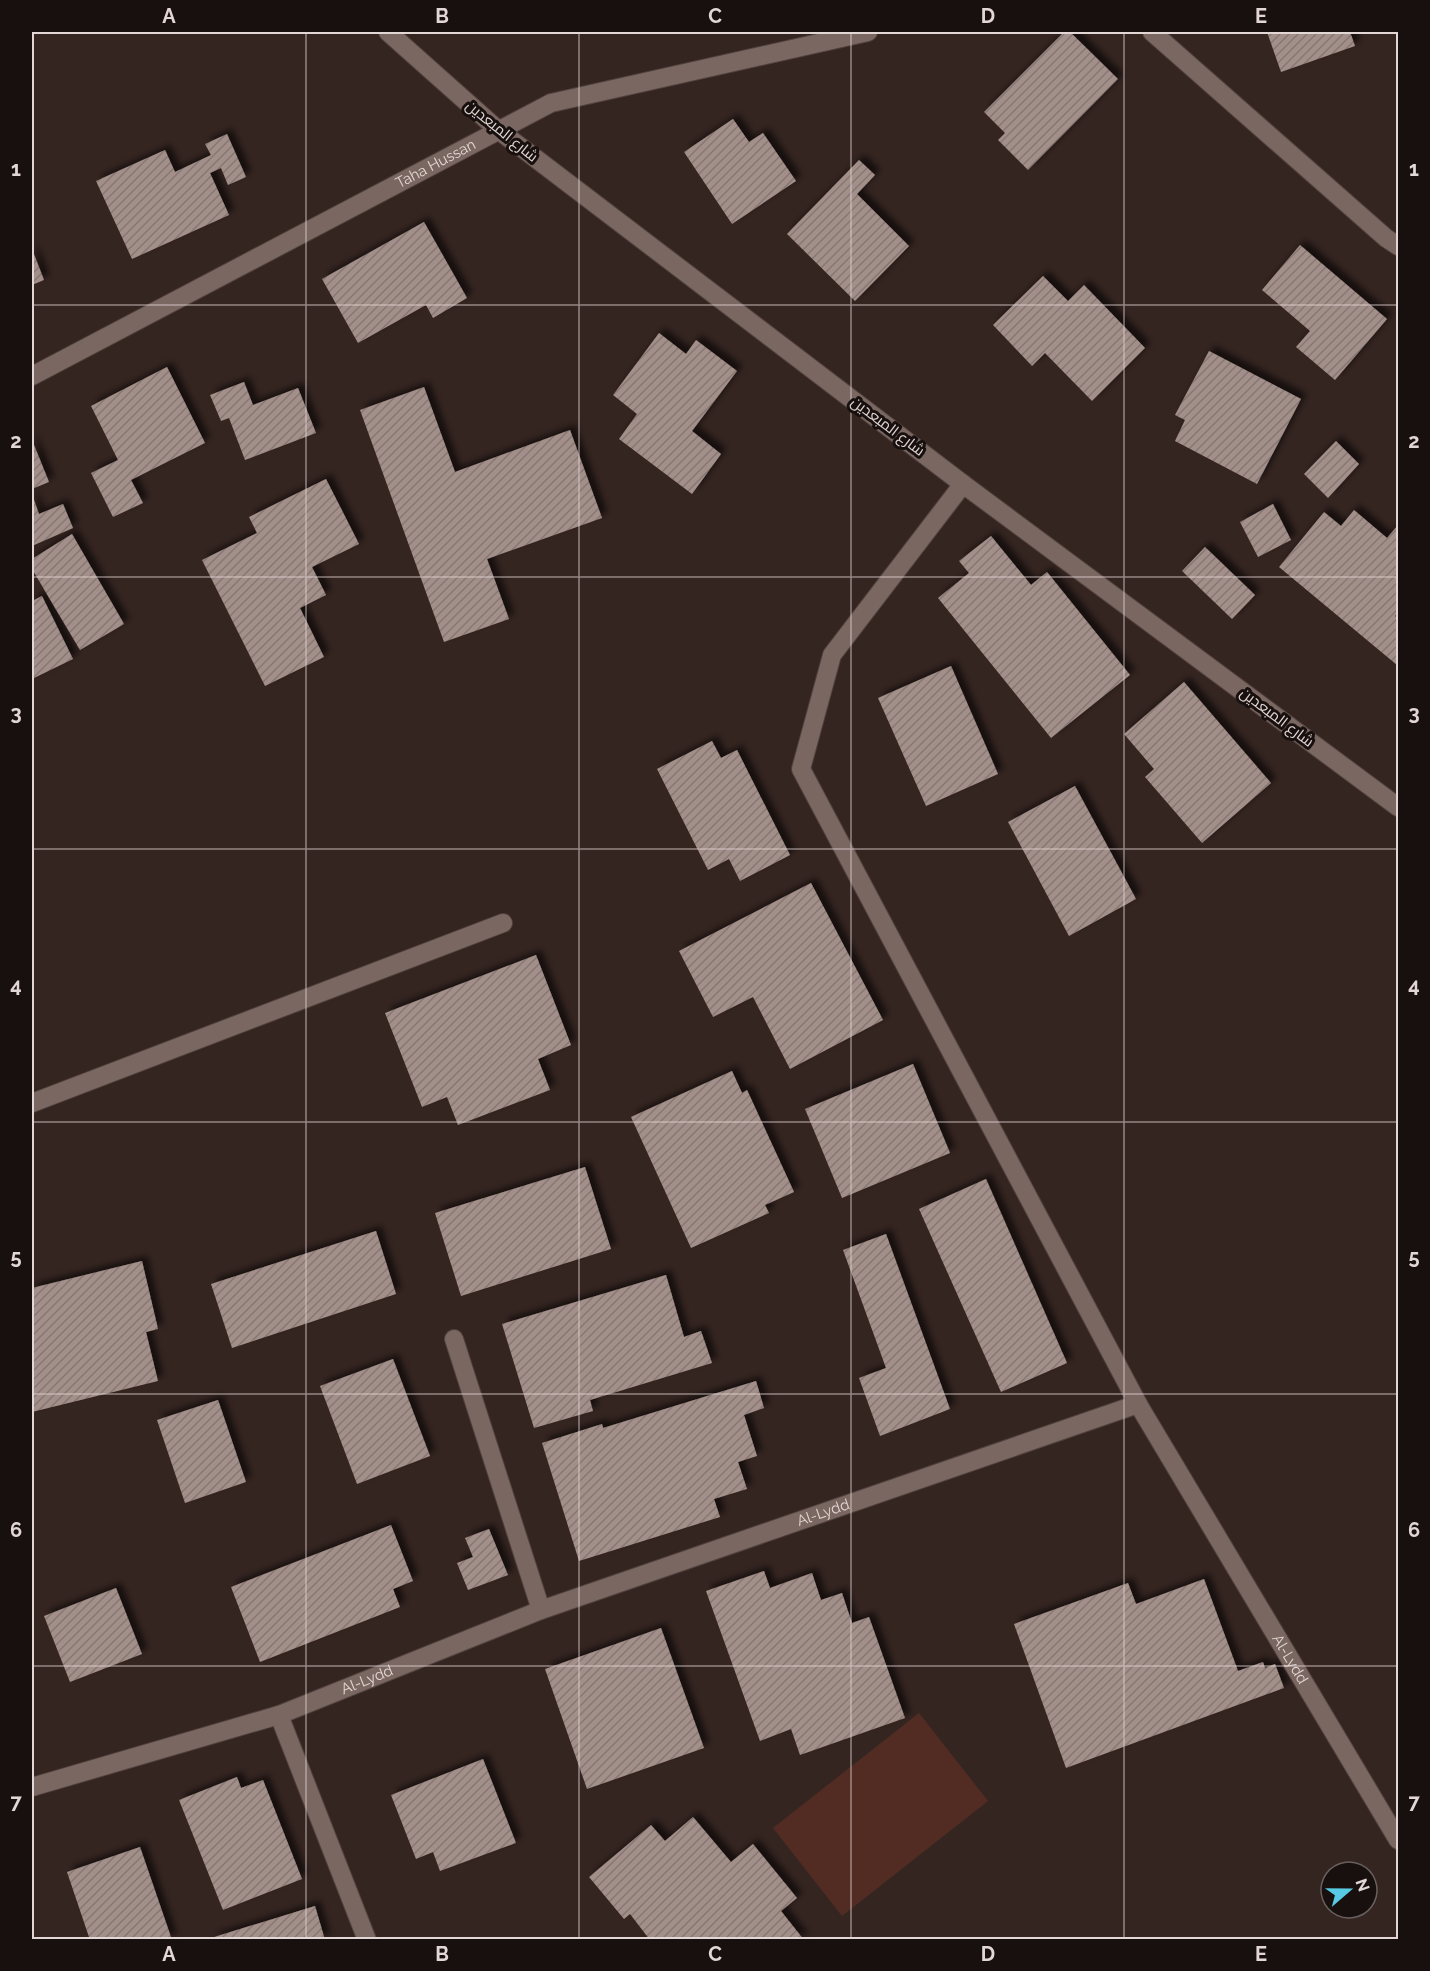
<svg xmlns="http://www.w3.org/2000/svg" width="1430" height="1971" font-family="Raleway,Cairo,sans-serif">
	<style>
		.pitch { fill: #522c23 }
		.building { fill: url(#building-hatch); filter: url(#shadow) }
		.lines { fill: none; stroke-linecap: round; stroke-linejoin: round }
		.street-casing { stroke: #50423f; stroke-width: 20 }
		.street { stroke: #7a6762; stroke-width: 18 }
		.grid { fill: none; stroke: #e3d7d5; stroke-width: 1.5; stroke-opacity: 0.55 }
		.labels { text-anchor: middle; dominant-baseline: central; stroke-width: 6; stroke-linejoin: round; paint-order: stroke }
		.street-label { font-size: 15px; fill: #e3d7d5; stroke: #18100e }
		.neatline { fill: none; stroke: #e3d7d5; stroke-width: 2 }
		.grid-label { font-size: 20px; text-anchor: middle; font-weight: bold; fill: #e3d7d5 }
	</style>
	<defs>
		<pattern id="building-hatch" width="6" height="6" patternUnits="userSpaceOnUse" patternTransform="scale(1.5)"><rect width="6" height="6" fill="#a38f8a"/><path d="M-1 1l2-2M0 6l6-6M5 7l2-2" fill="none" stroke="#867774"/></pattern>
		<filter id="shadow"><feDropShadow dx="5.5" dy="-5.5" stdDeviation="3" flood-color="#0009"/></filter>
	</defs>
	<rect width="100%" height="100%" fill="#352521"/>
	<!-- pitch -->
	<path class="pitch" d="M919,1713l69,88 -146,115 -69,-88z"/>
	<!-- building -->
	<g class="building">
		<path d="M1064,32h6l48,47 -90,91 -30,-30 7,-7 -21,-21z"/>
		<path d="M1267,32h83l5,14 -74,26z"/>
		<path d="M733,119l16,23 14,-9 33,48 -64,43 -48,-72z"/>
		<path d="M227,134l19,43 -18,8 -7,-17 -11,5 19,42 -97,44 -36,-78 69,-31 10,22 36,-17 -6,-11z"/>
		<path d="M859,160l16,15 -18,19 52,52 -54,55 -68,-67z"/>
		<path d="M424,222l43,76 -34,20 -7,-13 -68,38 -36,-64z"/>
		<path d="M1300,245l87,74 -52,61 -39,-33 14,-16 -48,-41z"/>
		<path d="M32,249l12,31 -12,5z"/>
		<path d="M1043,276l25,25 16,-16 61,63 -53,53 -47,-48 -13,13 -39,-41z"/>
		<path d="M659,333l27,21 10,-14 41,31 -45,60 29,23 -29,40 -73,-55 18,-25 -24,-19z"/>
		<path d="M1209,351l92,48 -44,85 -82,-43 10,-21 -10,-5z"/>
		<path d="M167,367l38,76 -74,37 12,23 -30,14 -22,-44 27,-13 -27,-54z"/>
		<path d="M244,382l9,23 45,-17 18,45 -71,27 -16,-42 -8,3 -11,-26z"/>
		<path d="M424,387l31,85 115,-42 32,88 -115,41 22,60 -65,23 -84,-232z"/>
		<path d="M32,440l17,42 -17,7z"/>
		<path d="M1336,441l23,23 -31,34 -24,-24z"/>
		<path d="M326,479l33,65 -47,23 14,28 -26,13 24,49 -59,29 -63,-126 55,-27 -8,-16z"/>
		<path d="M32,494l7,20 24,-10 10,24 -41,18z"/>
		<path d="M1273,504l18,36 -33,17 -18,-35z"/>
		<path d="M1354,510l33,28 11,-13v87l-3,4 3,3 -1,46 -118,-98 45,-55 17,14z"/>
		<path d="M72,534l52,90 -44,26 -48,-81v-10z"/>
		<path d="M991,536l40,49 16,-13 83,103 -79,63 -113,-140 31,-25 -10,-12z"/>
		<path d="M1205,547l50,48 -23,24 -50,-48z"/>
		<path d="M42,596l31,63 -41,20v-78z"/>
		<path d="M951,666l47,108 -72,32 -48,-108z"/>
		<path d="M1184,682l87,101 -69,60 -57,-66 9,-8 -30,-35z"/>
		<path d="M712,741l9,17 16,-8 53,105 -50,26 -11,-22 -21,11 -51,-101z"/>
		<path d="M1075,786l61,113 -67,37 -61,-114z"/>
		<path d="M811,883l72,137 -93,49 -37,-72 -40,20 -34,-66z"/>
		<path d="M536,955l35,90 -33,14 12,31 -92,35 -11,-28 -25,10 -37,-94z"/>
		<path d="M913,1064l37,89 -108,45 -37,-89z"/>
		<path d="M732,1071l10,22 5,-3 47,102 -29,13 4,8 -78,35 -60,-131z"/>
		<path d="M585,1167l26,82 -150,47 -26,-83z"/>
		<path d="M986,1179l81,184 -66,29 -82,-183z"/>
		<path d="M376,1231l20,63 -164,54 -21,-64z"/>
		<path d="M886,1234l64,175 -70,27 -21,-58 27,-10 -43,-118z"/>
		<path d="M142,1261l16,68 -12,3 12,49 -126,31v-124z"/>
		<path d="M666,1275l18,62 17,-6 11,32 -122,37 3,11 -59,17 -32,-104z"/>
		<path d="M393,1359l37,97 -73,28 -37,-98z"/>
		<path d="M756,1381l8,27 -20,7 13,41 -19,6 9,27 -33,10 6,18 -141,44 -37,-118 60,-19 1,4z"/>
		<path d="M218,1400l28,82 -61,21 -28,-83z"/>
		<path d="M391,1525l22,56 -20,8 7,18 -140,55 -29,-75z"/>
		<path d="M489,1529l19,46 -40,15 -11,-27 16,-6 -8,-19z"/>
		<path d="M764,1571l6,17 42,-15 9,27 21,-7 10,30 17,-6 36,101 -105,37 -9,-26 -31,12 -54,-150z"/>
		<path d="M1204,1579l34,92 25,-9 2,6 10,-4 9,24 -218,80 -52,-144 114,-41 8,21z"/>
		<path d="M116,1588l26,66 -72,28 -26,-66z"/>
		<path d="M661,1628l43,120 -117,41 -42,-120z"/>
		<path d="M483,1759l33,84 -76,28 -7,-19 -17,7 -25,-64z"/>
		<path d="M237,1777l4,11 22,-8 39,99 -79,31 -44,-110z"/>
		<path d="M693,1817l38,45 22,-18 44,54 -16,13 23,29h-154l-20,-26 -6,5 -35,-42 62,-52 14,16z"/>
		<path d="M140,1847l32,93h-82l-23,-68z"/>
		<path d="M315,1906l10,34h-114v-2z"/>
	</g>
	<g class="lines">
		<!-- street casing -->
		<g class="street-casing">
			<g id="street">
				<path d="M388,32l109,97 466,355 435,323"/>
				<path d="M1152,32l234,206 12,8"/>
				<path id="s1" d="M32,376l519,-273 317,-71"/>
				<path d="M963,484l-131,171 -31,114 337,635"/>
				<path d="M32,1103l471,-180"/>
				<path d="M454,1339l87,271"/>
				<path d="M279,1715l88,225"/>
				<path id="s2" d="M32,1787l247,-72 262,-105 597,-206 260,436"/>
			</g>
		</g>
		<!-- street -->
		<use href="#street" class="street"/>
	</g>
	<!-- grid -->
	<path class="grid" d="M306,32v1908M579,32v1908M851,32v1908M1124,32v1908M32,305h1366M32,577h1366M32,849h1366M32,1122h1366M32,1394h1366M32,1666h1366"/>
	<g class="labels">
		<!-- street labels -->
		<g class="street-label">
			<text transform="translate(502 131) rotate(39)">شارع المبعدين</text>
			<text stroke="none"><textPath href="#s1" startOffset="456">Taha Hussan</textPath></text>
			<text transform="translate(888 426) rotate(37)">شارع المبعدين</text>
			<text transform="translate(1277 717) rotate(37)">شارع المبعدين</text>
			<text stroke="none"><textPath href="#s2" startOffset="838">Al-Lydd</textPath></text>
			<text stroke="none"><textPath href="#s2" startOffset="1468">Al-Lydd</textPath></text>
			<text stroke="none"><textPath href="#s2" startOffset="352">Al-Lydd</textPath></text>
		</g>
	</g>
	<!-- border -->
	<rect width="1430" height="1971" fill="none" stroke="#18100e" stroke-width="66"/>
	<!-- north arrow -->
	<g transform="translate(1349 1890) rotate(70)"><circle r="28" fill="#18100e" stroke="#69605e" stroke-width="1.5"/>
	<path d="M0-4.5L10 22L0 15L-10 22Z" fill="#57c9e2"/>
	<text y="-9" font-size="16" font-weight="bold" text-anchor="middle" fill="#e3d7d5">N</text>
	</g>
	<rect x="33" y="33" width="1364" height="1905" class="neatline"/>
	<g class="grid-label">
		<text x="169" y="23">A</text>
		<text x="442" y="23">B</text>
		<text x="715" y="23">C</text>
		<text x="988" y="23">D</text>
		<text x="1261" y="23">E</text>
		<text x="16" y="176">1</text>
		<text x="1414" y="176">1</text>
		<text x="16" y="448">2</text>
		<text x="1414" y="448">2</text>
		<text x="16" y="720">3</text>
		<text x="1414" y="720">3</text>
		<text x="16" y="992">4</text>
		<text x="1414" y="992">4</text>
		<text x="16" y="1264">5</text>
		<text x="1414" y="1264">5</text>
		<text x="16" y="1537">6</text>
		<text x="1414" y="1537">6</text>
		<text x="16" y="1809">7</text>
		<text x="1414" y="1809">7</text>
		<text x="169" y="1961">A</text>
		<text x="442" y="1961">B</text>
		<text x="715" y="1961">C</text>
		<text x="988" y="1961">D</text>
		<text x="1261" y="1961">E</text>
	</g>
</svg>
